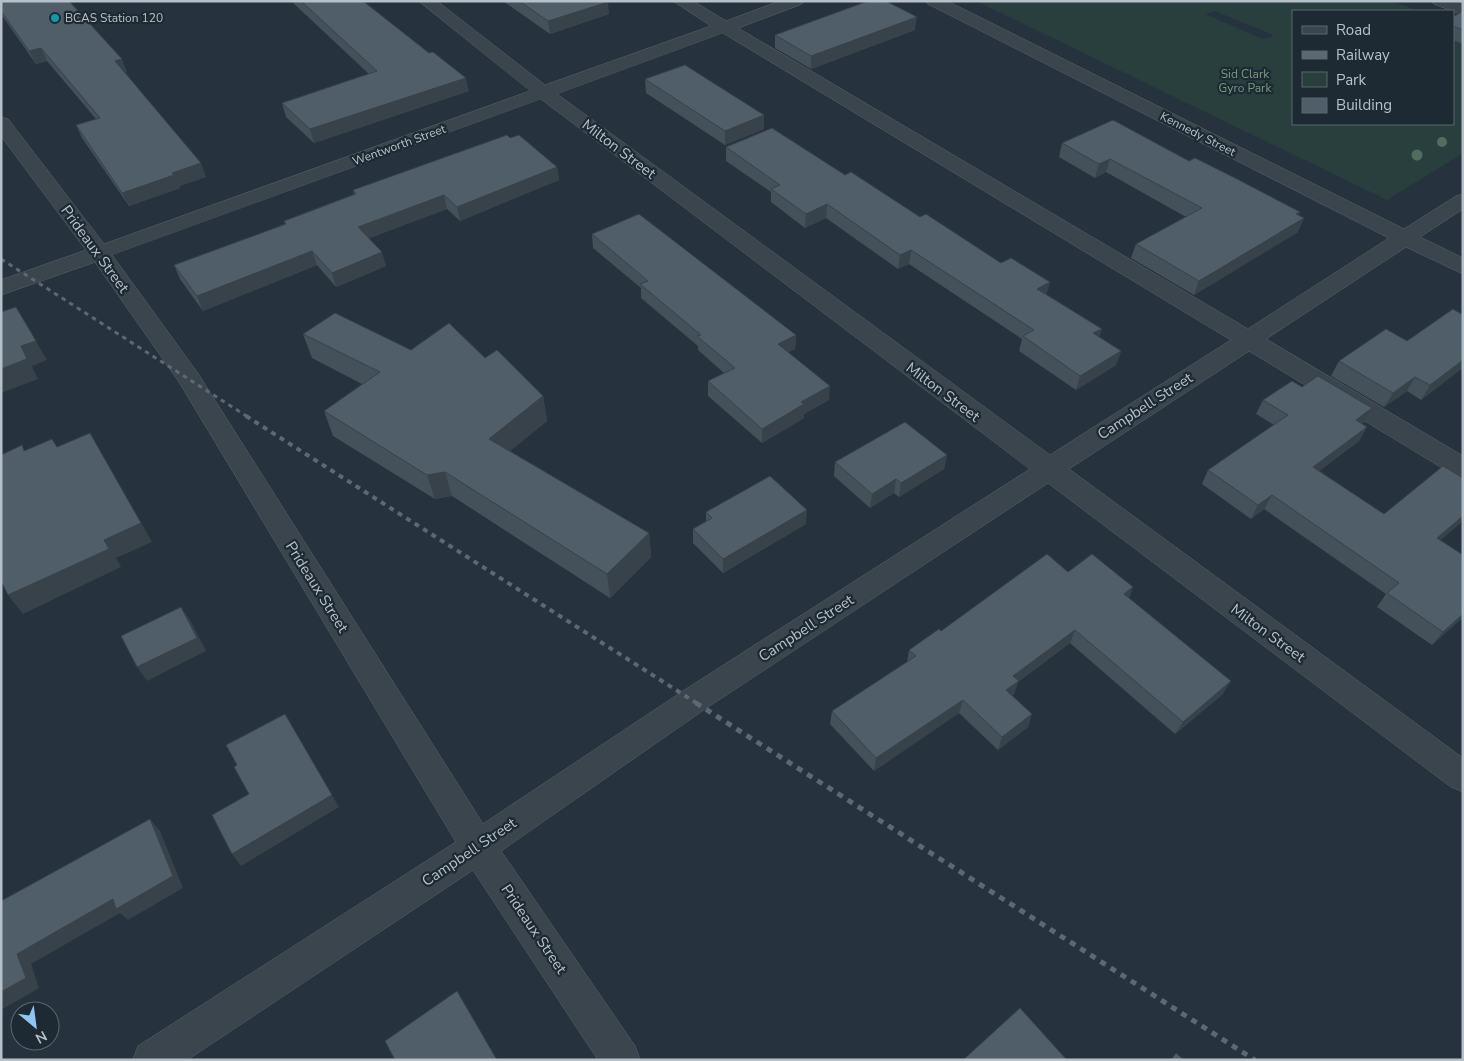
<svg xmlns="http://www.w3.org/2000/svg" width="1464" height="1061" font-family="'Nunito Sans',sans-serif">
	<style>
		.green { fill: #283f3e; fill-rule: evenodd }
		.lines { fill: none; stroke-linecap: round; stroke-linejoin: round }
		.minor-casing { stroke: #58636c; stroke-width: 1 }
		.minor { fill: #3a454e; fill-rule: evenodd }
		.rail-far2 { stroke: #5c6974; stroke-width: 3; stroke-dasharray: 4.5 4.5; stroke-linecap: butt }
		.rail-far1 { stroke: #5c6974; stroke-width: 4; stroke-dasharray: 5 5; stroke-linecap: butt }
		.rail { stroke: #5c6974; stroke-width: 5; stroke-dasharray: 6 6; stroke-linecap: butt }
		.tree { fill: #516d5e }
		.wall { fill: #44515a }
		.shaded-wall { fill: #37424a }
		.building { fill: #4f5e69; stroke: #37424a }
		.culture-dot { fill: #0f9aa8; stroke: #1e2a33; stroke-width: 2 }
		.labels { text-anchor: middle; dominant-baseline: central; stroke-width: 4.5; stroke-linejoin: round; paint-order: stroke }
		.far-poi-label { font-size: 12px; fill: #b6c0c9; stroke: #1e2a33; text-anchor: start }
		.far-park-label { font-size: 12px; fill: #759d79; stroke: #1e2a33 }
		.far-street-label { font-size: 12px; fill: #b6c0c9; stroke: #1e2a33 }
		.street-label { font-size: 15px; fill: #b6c0c9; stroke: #1e2a33 }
	</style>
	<rect width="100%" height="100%" fill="#26333e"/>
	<!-- green -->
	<path class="green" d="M976,1h416l26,10h-125v113h160v-99l10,3v125l-76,47zM1215,11l58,24v1l-10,3 -58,-25z"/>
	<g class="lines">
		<!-- minor casing -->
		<g class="minor-casing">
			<g id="minor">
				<path d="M419,1h18l108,84 166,-59 -38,-25h20l33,20 54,-20h24l-2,3 -64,24 510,301 141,-91 -461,-234 -2,-3h21l457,228 52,-33 7,-2v15l-43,28 43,21v16l-57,-27 -140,92 197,117v21l-9,-2 -205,-124 -180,118 394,289v34l-12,-5 -403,-304 -343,226 -204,142 134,195 5,14h-42l-125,-190 -286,190h-54l5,-14 318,-204 -277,-460 -84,-120 -94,33v-15l85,-30 -85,-114v-19l7,2 96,125 426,-153zM723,33l508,307 -181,115 -493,-361zM541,99l489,370 -347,222 -200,133 -286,-452 -85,-117z"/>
				<path d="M1432,1h23l8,3v11l-29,-11z"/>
			</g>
		</g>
		<!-- minor -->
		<use href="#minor" class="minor"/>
		<!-- rail-far2 -->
		<path class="rail-far2" d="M1,259l247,158"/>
		<!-- rail-far1 -->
		<path class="rail-far1" d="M246,416l452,288"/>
		<!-- rail -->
		<path class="rail" d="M696,703l559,357"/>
	</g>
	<!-- trees -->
	<g class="tree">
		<circle cx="1442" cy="142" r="5"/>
		<circle cx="1417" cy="155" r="5.5"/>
	</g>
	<!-- wall -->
	<g class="wall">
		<path d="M1,1l126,71h-2l81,105 -27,9 1,2 -51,18 -47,-68 -6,-13 20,-6 -49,-58 -11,3 -35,-50z"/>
		<path d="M291,1h72l106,90 -155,52 -28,-26 -4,-14 87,-29z"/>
		<path d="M503,1h104l2,13 -59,20z"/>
		<path d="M1463,11v33l-10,-4v-23z"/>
		<path d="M915,30l-104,39 -36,-21v-13z"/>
		<path d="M645,79l119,36v14l-39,16 -79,-52z"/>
		<path d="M510,138l47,29 2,13 -99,41 -13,-12 -78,29 17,28 -50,21 -19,-22 -114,46 -23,-32 -6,-14 111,-41 -1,-3 70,-27 -1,-4z"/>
		<path d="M1062,143l127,18 110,54 -1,17 -104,63 -63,-37 5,-14 50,-27 -80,-45 -11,6 -36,-21z"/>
		<path d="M726,147l119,28 75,42 81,46 49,19 -4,12 56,35 -3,8 22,14 -5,14 -40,25 -57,-39 3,-12 -113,-75 -11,5 -72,-51 -21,10 -34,-26v-10l-45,-31z"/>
		<path d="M592,234l204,101 -1,14 -7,3 41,48 -25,14v4l-42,25 -54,-47v-15l16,-8 -26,-23v-4l-57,-48v-10l-48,-40z"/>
		<path d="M1463,315v55l-2,-1 -40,31 -14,-9 -23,16 -53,-31 8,-15 68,-20z"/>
		<path d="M303,334l108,16 74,8 58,38 4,25 -37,30 139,82 2,24 -41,41 -158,-102 -17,3 -102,-63 -9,-25 38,-27 -50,-26z"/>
		<path d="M1302,387l70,21 -8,14 -2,2 5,3 -8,14 -40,30 65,43 57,26 22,77 -31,28 -55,-38 9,-13 -122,-85 -13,10 -49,-35 6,-14 66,-45 -18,-11 7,-14z"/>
		<path d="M947,455l-3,14 -45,28 -5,-4 -24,15 -36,-32 1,-14z"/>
		<path d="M706,512l100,12 -83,49 -30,-30v-14l13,-8z"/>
		<path d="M1068,572l65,15 -4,11 94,96 -48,40 -105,-91 -52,39 -4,12 -2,2 20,18 -4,13 -30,23 -39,-37 -85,58 -44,-47 2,-13 75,-49 2,-12 32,-19z"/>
	</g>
	<!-- shaded-wall -->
	<g class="shaded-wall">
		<path d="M608,2l1,12 -59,20 -2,-13z"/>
		<path d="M917,17l-2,13 -104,39v-13z"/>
		<path d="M41,48l6,13 -11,3 -7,-13z"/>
		<path d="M122,59l5,13 -6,2 -6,-13z"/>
		<path d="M466,78l3,13 -155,52 -4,-14z"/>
		<path d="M764,115v14l-39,16v-14z"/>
		<path d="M1110,159l-4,13 -11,6 4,-14z"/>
		<path d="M201,163l5,14 -27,9 1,2 -51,18 -7,-13 50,-20z"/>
		<path d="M557,167l2,13 -99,41 -3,-14z"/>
		<path d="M444,195l3,14 -85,32 -4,-14z"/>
		<path d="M827,204l-1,14 -21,10 1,-14z"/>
		<path d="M1300,212l-5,11 9,-5 -6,14 -104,63 5,-14z"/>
		<path d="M911,250l-2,14 -11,5 2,-14z"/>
		<path d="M312,251l5,14 -114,46 -6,-15z"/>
		<path d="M382,252l4,14 -50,21 -4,-14z"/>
		<path d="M1050,282l-4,14 -9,-7z"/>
		<path d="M16,307l31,53 -15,6 6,13 -37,14v-24l20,-23z"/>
		<path d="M1102,329l-5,14 -4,-10z"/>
		<path d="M796,335l-1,14 -18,9 1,-14z"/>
		<path d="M1121,351l-5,14 -40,25 4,-14z"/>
		<path d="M1463,360v6l-2,3 -40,31 9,-15z"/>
		<path d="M1415,377l-8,14 -23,16 9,-14z"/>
		<path d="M830,386l-1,14 -25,14v4l-42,25v-14l39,-27z"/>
		<path d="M543,396l4,25 -53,43 -5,-25z"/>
		<path d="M1372,408l-8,14 -17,12 9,-14z"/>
		<path d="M1367,427l-8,14 -54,41 8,-15z"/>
		<path d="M90,433l62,109 -36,16 5,9 -98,47 -15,-19 96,-55z"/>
		<path d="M947,455l-3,14 -45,28 2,-14z"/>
		<path d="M445,472l7,24 -17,3 -8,-24z"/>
		<path d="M896,479l-2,14 -24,15 2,-14z"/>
		<path d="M1272,495l-8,14 -13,10 7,-14z"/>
		<path d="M807,510l-1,14 -83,49v-14z"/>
		<path d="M1463,516v5l-36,31 10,-14z"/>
		<path d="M649,533l2,24 -41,41 -3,-24z"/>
		<path d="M1133,587l-6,14 -3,-7z"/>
		<path d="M181,607l9,13 16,31 -59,30 -10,-14z"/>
		<path d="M1463,614v3l-31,28 11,-13z"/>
		<path d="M1075,630l-5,13 -52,39 -4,12 -12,9 4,-13 7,-14z"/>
		<path d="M1231,681l-8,13 -48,40 8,-12z"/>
		<path d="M963,700l-4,13 -85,58 2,-13z"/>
		<path d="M1032,714l-4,13 -30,23 4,-13z"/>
		<path d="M332,795l7,12 -98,59 -9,-12z"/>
		<path d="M150,819l10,12 23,57 -55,32 -8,-7 -89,51 8,24 -38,22v-18l16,-38z"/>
	</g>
	<!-- building -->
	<g class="building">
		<path d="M1,1h68l53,58 -7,2 86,102 -29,10 2,2 -52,18 -46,-68 24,-7 -59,-70 -12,3 -28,-40z"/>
		<path d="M301,1h62l66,52 4,-1 33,26 -156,51 -28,-26 95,-32z"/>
		<path d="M519,1h88l1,1 -60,19z"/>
		<path d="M868,1h18l31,16 -106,39 -36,-21z"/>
		<path d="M1463,11v19l-10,-4v-9z"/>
		<path d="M685,65l79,50 -39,16 -80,-52z"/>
		<path d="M1113,120l76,41 6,-3 44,22 61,32 -4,2 8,4 -105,63 -63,-37 66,-36 -92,-49 -11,5 -37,-21z"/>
		<path d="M772,128l73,47 6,-3 69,45 6,-3 75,49 10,-5 39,24 -13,7 65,40 -9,4 28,18 -41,25 -57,-40 11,-6 -123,-80 -11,5 -73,-51 -21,10 -35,-25 9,-4 -54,-38z"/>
		<path d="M507,135l3,3 9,-3 38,32 -100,40 -13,-12 -86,32 24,25 -50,21 -20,-22 -115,45 -23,-31 112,-41 -2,-3 72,-27 -3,-4z"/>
		<path d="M639,214l157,121 -18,9 52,42 -29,16 3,2 -42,25 -54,-48 27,-13 -38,-32 4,-1 -61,-51 8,-3 -56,-47z"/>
		<path d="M16,307l20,34 -15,5 6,13 -26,10v-57z"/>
		<path d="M1453,309l10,6v45l-33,25 -15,-8 -22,16 -54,-32 47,-32 21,12z"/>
		<path d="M335,313l76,37 38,-27 36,35 12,-8 46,46 -54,43 160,94 -42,41 -162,-102 -18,3 -103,-64 56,-39 -77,-38z"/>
		<path d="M1318,376l54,32 -16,12 11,7 -54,40 71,47 59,-48 20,12v38l-26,22 26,17v59l-20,18 -56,-39 12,-10 -127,-88 -14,10 -50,-35 80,-55 -25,-15 29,-19 10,6z"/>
		<path d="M905,422l42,33 -46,28 -5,-4 -24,15 -37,-32z"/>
		<path d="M90,433l51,90 -37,17 5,9 -101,46 -7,-14v-126l21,-10 2,6 28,-12 5,8z"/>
		<path d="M770,476l37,34 -84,49 -30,-30 19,-11 -6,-6z"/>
		<path d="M1047,554l21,18 24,-18 41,33 -9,7 107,87 -48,41 -108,-92 -62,46 6,5 -13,9 26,24 -30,23 -39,-37 -87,58 -44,-47 84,-55 -7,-6 30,-21 2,2z"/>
		<path d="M181,607l16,31 -60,29 -16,-31z"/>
		<path d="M285,714l47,81 -100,59 -20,-39 37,-21 -15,-27 3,-2 -11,-20z"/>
		<path d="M150,819l23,57 -57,33 -3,-10 -96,55 9,24 -25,14v-91z"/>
		<path d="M457,991l40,69h-102l-10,-19z"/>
		<path d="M1020,1008l47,52h-104z"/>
		<path d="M1176,1053l8,7h-13z"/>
	</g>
	<!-- markers -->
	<circle class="culture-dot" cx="55" cy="18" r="5"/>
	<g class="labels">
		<!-- far-poi labels -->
		<g class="far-poi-label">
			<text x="65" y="18">BCAS Station 120</text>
		</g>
		<!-- far-park labels -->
		<g class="far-park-label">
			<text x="1245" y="74">Sid Clark<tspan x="1245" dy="14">Gyro Park</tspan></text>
		</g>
		<!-- far-street labels -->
		<g class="far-street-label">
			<text transform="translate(1198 134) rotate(27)">Kennedy Street</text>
			<text transform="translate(399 145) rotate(-20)">Wentworth Street</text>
		</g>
		<!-- street labels -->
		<g class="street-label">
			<text transform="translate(619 149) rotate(37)">Milton Street</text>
			<text transform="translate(95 249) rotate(54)">Prideaux Street</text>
			<text transform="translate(943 392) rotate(37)">Milton Street</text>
			<text transform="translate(1145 406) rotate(-33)">Campbell Street</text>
			<text transform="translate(317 587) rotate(58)">Prideaux Street</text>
			<text transform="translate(806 628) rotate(-33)">Campbell Street</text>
			<text transform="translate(1268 633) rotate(36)">Milton Street</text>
			<text transform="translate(469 852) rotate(-34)">Campbell Street</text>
			<text transform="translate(534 929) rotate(56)">Prideaux Street</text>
		</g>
	</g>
	<!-- border -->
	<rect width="1464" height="1061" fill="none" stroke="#b6c0c9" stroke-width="5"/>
	<!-- legend -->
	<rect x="1292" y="10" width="162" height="115" fill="#1e2a33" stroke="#5b666f"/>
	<rect x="1302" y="26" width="25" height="8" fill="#3a454e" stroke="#5b666f"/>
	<text x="1336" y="35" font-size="15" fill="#b6c0c9">Road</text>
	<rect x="1302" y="51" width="25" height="8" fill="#5c6974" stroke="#5b666f"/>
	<text x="1336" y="60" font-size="15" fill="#b6c0c9">Railway</text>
	<rect x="1302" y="72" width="25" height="15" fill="#283f3e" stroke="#5b666f"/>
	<text x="1336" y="85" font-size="15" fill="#b6c0c9">Park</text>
	<rect x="1302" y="98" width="25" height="15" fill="#4f5e69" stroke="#5b666f"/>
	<text x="1336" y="110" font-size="15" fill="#b6c0c9">Building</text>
	<!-- north arrow -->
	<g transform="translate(35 1026) rotate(151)"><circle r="24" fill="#1e2a33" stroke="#5b666f"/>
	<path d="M0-4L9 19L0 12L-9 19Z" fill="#90c5f3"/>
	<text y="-8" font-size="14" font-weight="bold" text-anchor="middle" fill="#b6c0c9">N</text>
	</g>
</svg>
